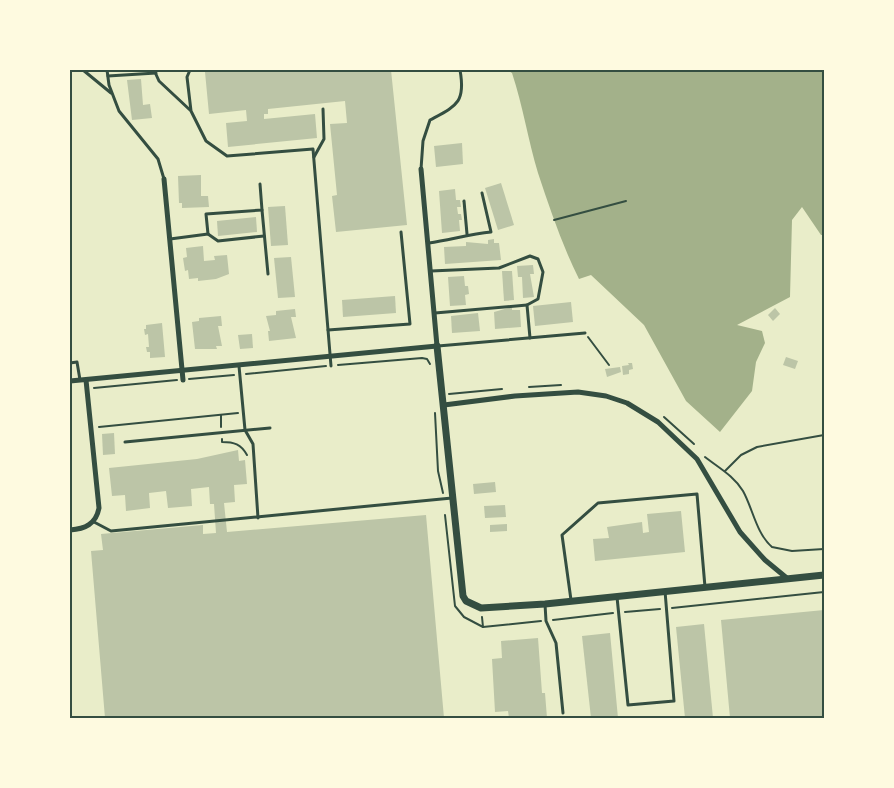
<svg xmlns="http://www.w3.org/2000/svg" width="894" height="788" font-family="'DejaVu Sans',sans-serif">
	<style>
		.water { fill: #a3b18a }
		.building { fill: #bcc5a7 }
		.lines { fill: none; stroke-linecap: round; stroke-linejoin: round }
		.path { stroke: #344e41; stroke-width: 2 }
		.service { stroke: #344e41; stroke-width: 3 }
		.minor { stroke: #344e41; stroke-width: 5 }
		.tertiary { stroke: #344e41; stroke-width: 7 }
		.neatline { fill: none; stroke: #344e41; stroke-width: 2 }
	</style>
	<rect width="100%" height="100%" fill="#e9edc9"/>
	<!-- water -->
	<path class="water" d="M507,70h317v165h-3l-19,-28 -10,13 -2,77 -53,28 25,6 3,12 -9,19 -4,29 -32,41 -34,-31 -42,-76 -53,-50 -12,4c-17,-34 -29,-70 -41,-106 -10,-33 -15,-67 -26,-100z"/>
	<!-- building -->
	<g class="building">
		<path d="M222,70h169l16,155 -71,7 -4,-36 5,-1 -7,-71 17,-1 -2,-22 -77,8v5h-4v5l51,-5 2,24 -89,9 -2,-24 21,-2 -1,-11 -37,4 -4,-42z"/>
		<path d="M141,79l2,26 7,-1 2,14 -20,2 -5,-40z"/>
		<path d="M462,143l1,21 -27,3 -2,-21z"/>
		<path d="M201,175v21h7l1,11 -27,1v-5h-3l-1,-27z"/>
		<path d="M501,183l13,42 -16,5 -13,-42z"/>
		<path d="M455,189l1,11h4l1,7h-4l1,7h3l1,6h-3l1,11 -18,2 -3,-42z"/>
		<path d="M285,206l3,39 -17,1 -3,-39z"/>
		<path d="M256,217l1,15 -39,4 -1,-15z"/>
		<path d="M494,239v4h5l2,17 -56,4 -1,-17 22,-1v-4l22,2v-4z"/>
		<path d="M203,246l1,15 11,-1 -1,-4 13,-1 2,19 -13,5 -18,2v-3l-9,1 -1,-9 -3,1 -2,-13 4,-1 -1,-9z"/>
		<path d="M291,257l4,40 -17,1 -4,-40z"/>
		<path d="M533,265l1,9h-4l4,23 -11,1 -1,-21h-4l-1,-11z"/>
		<path d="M502,271h10l2,29 -10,1z"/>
		<path d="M464,276l1,10h3l1,8 -4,1 1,10 -16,1 -2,-29z"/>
		<path d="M395,296l1,17 -53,4 -1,-17z"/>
		<path d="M571,302l2,20 -38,4 -2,-20z"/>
		<path d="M512,307v3h8l1,17 -26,2 -1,-17z"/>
		<path d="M775,308l5,6 -7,7 -5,-6z"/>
		<path d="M295,309l1,8h-5l5,21 -27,3 -1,-10h2l-4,-15 10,-1v-4z"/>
		<path d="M478,313l2,18 -28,2 -1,-17z"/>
		<path d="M221,316l1,10h-4l4,20h-6l1,3h-22l-3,-27 7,-1v-3z"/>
		<path d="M162,323l3,34 -15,1v-6h-3l-1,-5h3l-1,-13 -3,1 -1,-6h2v-4z"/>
		<path d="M252,334l1,14 -13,1 -2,-14z"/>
		<path d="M786,357l12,4 -3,8 -12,-4z"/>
		<path d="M628,363h4l1,6 -4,1v4l-6,1 -1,-9 7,-1z"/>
		<path d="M620,367l1,5 -14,5 -2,-8z"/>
		<path d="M114,433l1,21 -12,1 -1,-21z"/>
		<path d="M238,450l1,11 6,-1 2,24 -13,1 1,17 -11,1 3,29 199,-17 18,203h-339l-14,-167 12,-1 -2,-16 102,-9v9l13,-1 -2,-29h-4l-1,-17 -18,2 1,17 -24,2 -2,-17 -17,2 1,15 -24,3 -1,-16 -13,1 -3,-28 88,-9z"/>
		<path d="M495,482l1,10 -22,2 -1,-10z"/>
		<path d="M505,505l1,12 -21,1 -1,-12z"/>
		<path d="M681,511l4,41 -90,9 -2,-22 16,-1 -2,-11 35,-5 1,11 6,-1 -2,-18z"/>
		<path d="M507,524v7l-17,1v-7z"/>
		<path d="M824,610v108h-94l-9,-98z"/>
		<path d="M704,624l9,94h-28l-9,-91z"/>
		<path d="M610,633l8,85h-27l-9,-82z"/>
		<path d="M538,638l4,55h3l2,25h-38l-1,-7 -13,1 -3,-53 10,-1 -1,-17z"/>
	</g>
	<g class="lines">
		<!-- path -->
		<g class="path">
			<path d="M554,220l72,-19"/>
			<path d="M588,337l21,28"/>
			<path d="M338,365l84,-7 5,1 3,5"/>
			<path d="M246,374l80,-8"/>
			<path d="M189,379l45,-4"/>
			<path d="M529,387l32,-2"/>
			<path d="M94,388l83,-8"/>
			<path d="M449,394l53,-5"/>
			<path d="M435,413l3,58 5,22"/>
			<path d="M221,415v12"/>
			<path d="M664,417l30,27"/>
			<path d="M99,427l139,-14"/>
			<path d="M222,439v3c12,0 19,2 25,13"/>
			<path d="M705,457c14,11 29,19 38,34 10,18 13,42 29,56l20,4 32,-2"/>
			<path d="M725,471l16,-16 16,-8 67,-12"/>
			<path d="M445,515l10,91 9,11 19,10 58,-6"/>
			<path d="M672,608l152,-16"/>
			<path d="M625,612l35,-3"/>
			<path d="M482,617l1,10"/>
			<path d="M553,620l60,-7"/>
		</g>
		<!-- service -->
		<g class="service">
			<path d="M83,70l28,23"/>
			<path d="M107,70l2,15 10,26 39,48 6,20"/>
			<path d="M154,70l5,11 31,29"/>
			<path d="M190,70l-3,7 4,34 15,30 21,15 86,-7 18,217"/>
			<path d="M108,76l48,-3"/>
			<path d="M314,157l10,-18 -1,-30"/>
			<path d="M421,169l2,-28 7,-21c26,-14 36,-17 30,-50"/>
			<path d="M464,201l3,33"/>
			<path d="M262,210l6,64"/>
			<path d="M208,234l10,7 46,-5"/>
			<path d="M170,239l38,-5 -2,-20 56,-4 -2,-26"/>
			<path d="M429,243c21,-3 41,-9 62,-11l-9,-39"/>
			<path d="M431,271l68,-3 31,-12 8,3 5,13 -5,27 -11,6 3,33"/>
			<path d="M435,313l92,-8"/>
			<path d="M328,330l82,-6 -9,-92"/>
			<path d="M438,346l147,-13"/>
			<path d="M70,363l7,-1 3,18"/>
			<path d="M239,366l6,64 8,14 5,74"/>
			<path d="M125,442l145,-14"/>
			<path d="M94,522l17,9 341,-33"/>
			<path d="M617,597l11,108 46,-4 -9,-110"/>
			<path d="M571,600l-9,-65 36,-32 99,-9 8,93"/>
			<path d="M545,604l1,17 10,22 7,70"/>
		</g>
		<!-- minor -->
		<g class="minor">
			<path d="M164,179l19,201"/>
			<path d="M70,381l367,-35 -16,-177"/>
			<path d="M444,405l71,-9 63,-4 28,4 21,7 31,19 39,37 43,73 25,28 23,19"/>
			<path d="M70,530c15,-1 26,-6 29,-22l-13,-128"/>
		</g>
		<!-- tertiary -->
		<path class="tertiary" d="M437,346l26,250 3,5 15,7 64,-4 279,-29"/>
	</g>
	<!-- border -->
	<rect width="894" height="788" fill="none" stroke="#fefae0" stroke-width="142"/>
	<rect x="71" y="71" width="752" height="646" class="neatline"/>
</svg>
